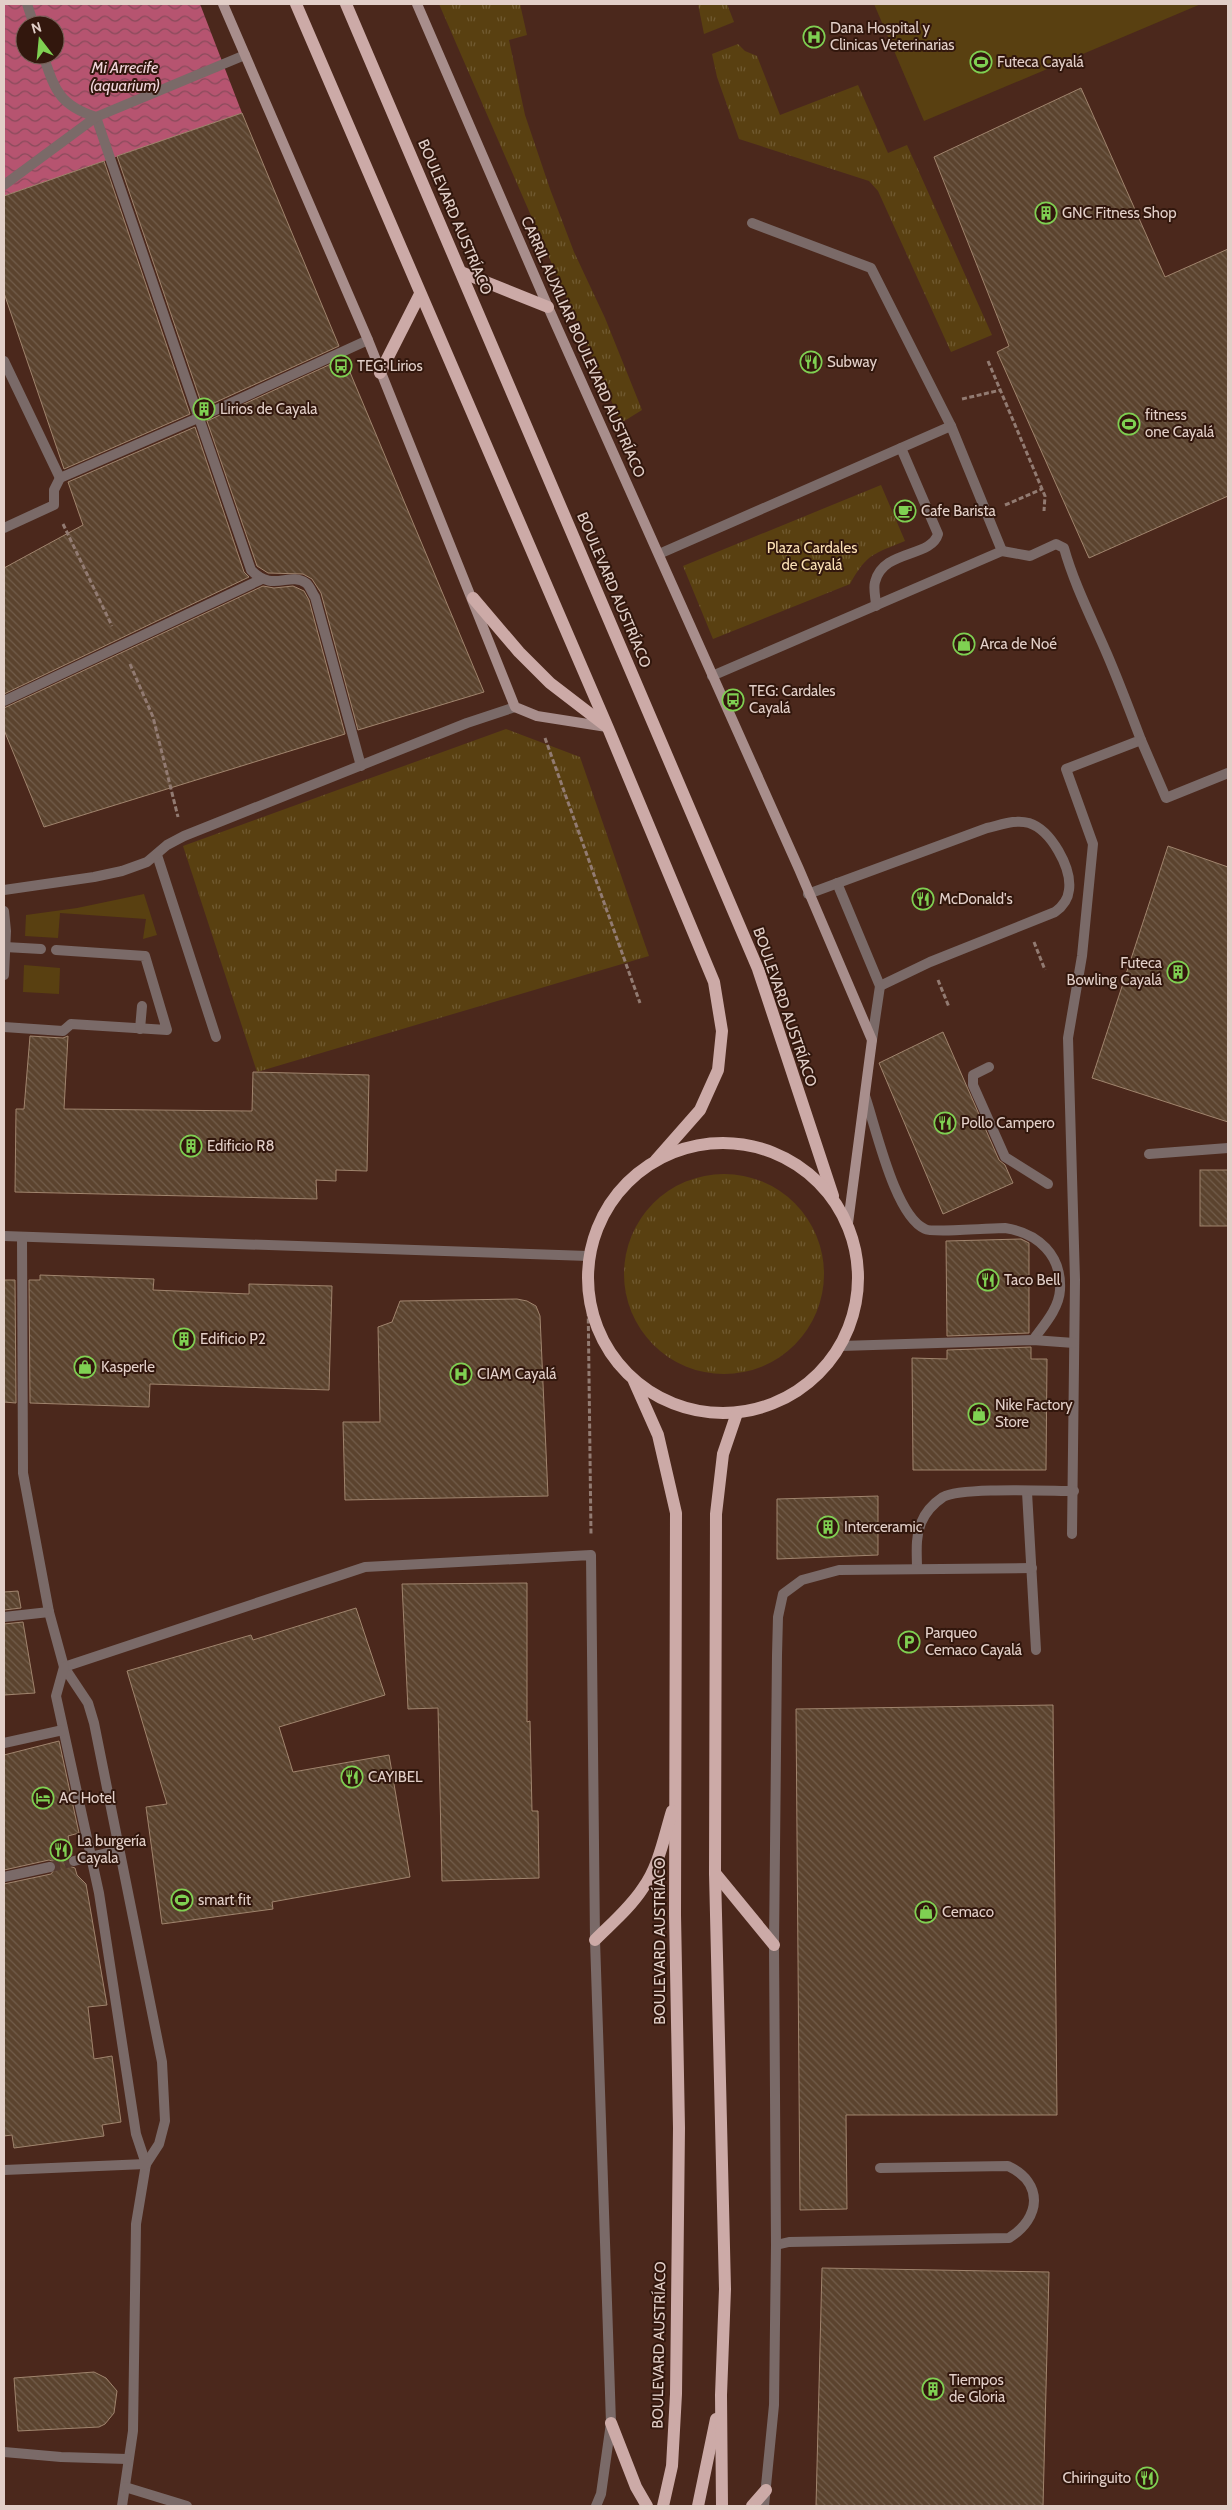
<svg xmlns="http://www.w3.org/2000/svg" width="1232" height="2510" font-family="Cabin,sans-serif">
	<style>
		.built { fill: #4b281c; fill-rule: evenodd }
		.grass { fill: url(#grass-tufts) }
		.garden { fill: #594011 }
		.water { fill: url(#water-waves); fill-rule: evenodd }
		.building { fill: url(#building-back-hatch); stroke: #a0846d }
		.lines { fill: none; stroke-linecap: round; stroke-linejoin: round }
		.street-tunnel { stroke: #563b31; stroke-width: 10; stroke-dasharray: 10 5; stroke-linecap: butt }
		.path { stroke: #927b72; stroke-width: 3; stroke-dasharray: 5 2.5; stroke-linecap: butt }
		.lane { stroke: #7a6a68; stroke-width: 10 }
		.street { stroke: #7a6a68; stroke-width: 10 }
		.secondary { stroke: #a88e8c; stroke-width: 10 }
		.primary { stroke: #ccaaa7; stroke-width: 12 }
		.labels { text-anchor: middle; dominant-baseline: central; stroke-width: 4; stroke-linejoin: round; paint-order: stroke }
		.poi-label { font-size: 15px; fill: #e2cfc8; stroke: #32170d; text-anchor: start }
		.street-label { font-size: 15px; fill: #e2cfc8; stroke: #32170d }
		.park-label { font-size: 15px; fill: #fadfb4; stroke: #32170d }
		.water-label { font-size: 16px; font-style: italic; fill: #f1d5db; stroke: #32170d }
	</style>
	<defs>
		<pattern id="grass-tufts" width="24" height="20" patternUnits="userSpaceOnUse" patternTransform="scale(1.25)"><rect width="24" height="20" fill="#594011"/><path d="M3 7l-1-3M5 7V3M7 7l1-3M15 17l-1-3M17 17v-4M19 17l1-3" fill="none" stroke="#715b32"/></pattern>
		<pattern id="water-waves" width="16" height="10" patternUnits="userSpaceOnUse" patternTransform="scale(1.25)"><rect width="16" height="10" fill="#b65470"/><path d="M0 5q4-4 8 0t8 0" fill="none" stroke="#884b5b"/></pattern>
		<pattern id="building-back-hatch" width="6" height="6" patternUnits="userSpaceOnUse" patternTransform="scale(1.25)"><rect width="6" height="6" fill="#5b432e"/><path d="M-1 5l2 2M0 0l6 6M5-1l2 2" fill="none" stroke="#725d4b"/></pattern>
	</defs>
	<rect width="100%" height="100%" fill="#3d2116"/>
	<!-- built -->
	<path class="built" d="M4,4h1224v2502h-1224zM25,25h30v30h-30z"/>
	<!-- grass -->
	<g class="grass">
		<path d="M439,4h81l7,31 -18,5 16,75 25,74 24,63 31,66 37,92 -21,13z"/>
		<path d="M698,4h29l7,18 -30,12z"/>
		<path d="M738,44l7,7 12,5 23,59 78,-30 30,68 19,-8 85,190 -41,17 -73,-161 -9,-10 -130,-42 -22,-62 -5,-23z"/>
		<path d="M881,485l24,56c-31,13 -38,12 -55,43l-137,55 -30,-73z"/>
		<path d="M506,729l74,28 69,199 -392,116 -74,-226z"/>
		<circle cx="724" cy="1274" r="100"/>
	</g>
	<!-- garden -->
	<g class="garden">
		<path d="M874,4h327l-277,117z"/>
		<path d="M144,894l13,41 -14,4 3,-20 -86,-6 -2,25 -33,-2 1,-21 51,-7z"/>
		<path d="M24,965l36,3 -1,26 -36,-2z"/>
	</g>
	<!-- water -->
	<path class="water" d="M4,4h196l42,109 -238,83zM25,25h30v30h-30z"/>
	<!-- building -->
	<g class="building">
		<path d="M1081,88l84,189 63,-28v247l-139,62 -92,-206 12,-6 -75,-189z"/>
		<path d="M242,113l97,233 -136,62 -86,-252z"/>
		<path d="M104,161l86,253 -126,55 -60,-176v-97z"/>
		<path d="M344,358l140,334 -126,38 -37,-137 -9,-14 -9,-5 -35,-1 -11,-7 -50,-145z"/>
		<path d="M195,427l49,145 5,5 -245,117v-126l79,-43 -15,-43z"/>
		<path d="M263,586l11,2 19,-2 11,5 5,9 36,134 -301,93 -40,-97v-22z"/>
		<path d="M1168,846l60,21v255l-136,-44z"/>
		<path d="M943,1032l56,128 6,5 8,18 -70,31 -64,-151z"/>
		<path d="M30,1036l33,2 5,-2 -4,73 188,2 1,-39 116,3 -2,96 -31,-1v11l-20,-1 1,19 -302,-7 1,-83h8z"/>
		<rect x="1200" y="1170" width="28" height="56"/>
		<path d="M1021,1239l8,4v90l-82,3 -1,-95z"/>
		<path d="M40,1275l114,4 -1,11 96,4v-10l83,2 -3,104 -179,-6 -1,23 -119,-4 -1,-123h11z"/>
		<path d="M4,1280h11l1,123 -12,-1z"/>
		<path d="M517,1299l10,2 9,5 4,10 8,180 -203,4 -2,-78h37l-2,-95 14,-5 8,-21z"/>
		<path d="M1031,1347v12h16l-1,111h-133l-1,-112 35,1v-9z"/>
		<path d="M878,1496v59l-101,4v-60z"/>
		<path d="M527,1583v139l3,-1 2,90h6l1,67 -97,3 -4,-173 -30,1 -6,-125z"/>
		<path d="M18,1591l3,17 -17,2v-18z"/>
		<path d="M356,1608l29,87 -106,32 14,45 96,-17 21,122 -138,25 1,7 -111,15 -16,-117 21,-3 -40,-133 124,-36 2,5z"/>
		<path d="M23,1622l12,71 -31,2v-71z"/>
		<path d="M1053,1705l4,410h-211l1,94 -47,1 -4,-501z"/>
		<path d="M59,1741l20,92 -11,3 4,18 -5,8 2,4 6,2 2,7 9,9 21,121 -19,2 6,52 18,-3 9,66 -19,3 2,11 -90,12 -2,-13 -8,1v-252l47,-10 6,-8 -2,-4 -6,-2 -45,10v-115z"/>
		<path d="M822,2268l227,4 -6,234h-227z"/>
		<path d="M94,2372l12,6 11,13 -3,22 -9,11 -6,3 -81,4 -4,-53z"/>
	</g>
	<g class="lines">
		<!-- street-tunnel -->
		<path class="street-tunnel" d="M50,1867l24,-6"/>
		<!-- path -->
		<g class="path">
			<path d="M988,361l57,135 -1,15"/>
			<path d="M962,399l39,-9"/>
			<path d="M1005,505l37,-16"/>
			<path d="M63,524l49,102"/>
			<path d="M130,664l23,53 25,100"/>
			<path d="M545,738l95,265"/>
			<path d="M1034,942l11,28"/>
			<path d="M938,980l11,27"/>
			<path d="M588,1296l3,239"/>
		</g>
		<!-- lane -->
		<g class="lane">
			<path d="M752,223l119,45 80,158"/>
			<path d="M1002,551l28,5 26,-12 8,4c10,36 28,71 43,106 12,28 23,57 34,86l-75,29 27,75 -11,112 -14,82 7,242 -3,254"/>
			<path d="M659,554l292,-128 51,125 -290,125"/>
			<path d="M876,606c0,-7 -3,-17 -1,-24 8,-33 56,-24 63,-48l-37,-86"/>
			<path d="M1141,740l25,58 62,-25"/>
			<path d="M157,855l59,182"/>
			<path d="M837,883l43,103 -8,54"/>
			<path d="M808,894l179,-66c14,-3 28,-9 42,-5 22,7 43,45 40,67 -1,10 -7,17 -14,22l-125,50 -50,24"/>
			<path d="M4,911l2,20 -2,44"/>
			<path d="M5,947l36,2"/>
			<path d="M4,1027l59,4 8,-7 96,6 -22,-74 -89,-6"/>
			<path d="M140,1029l2,-23"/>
			<path d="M989,1067l-16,8v10l32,72 43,27"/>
			<path d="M865,1096c11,32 30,120 60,133 7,4 68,-1 80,-1 33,5 57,27 55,62 -1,19 -17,36 -27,50"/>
			<path d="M1149,1154l79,-6"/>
			<path d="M841,1346l192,-6 41,3"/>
			<path d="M1027,1492l9,158"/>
			<path d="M917,1569c0,-15 -2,-31 4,-46 4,-10 13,-20 22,-26 18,-10 105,-6 131,-6"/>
			<path d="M774,1945l3,-290 1,-38 5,-23 19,-14 37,-10 193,-2"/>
			<path d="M776,2245l13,-3 220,-4c32,-20 35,-55 -1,-72l-128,2"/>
		</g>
		<!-- street -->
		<g class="street">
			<path d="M27,4l7,21"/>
			<path d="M245,55l-149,62 155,453c22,23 38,1 55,13 4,3 6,10 9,14l46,169"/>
			<path d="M4,185l92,-68c-37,-12 -41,-27 -53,-62"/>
			<path d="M4,361l56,117"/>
			<path d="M4,528l50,-23v-15l6,-12 138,-60 170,-78"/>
			<path d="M4,701l256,-121"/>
			<path d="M4,890l90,-13 28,-6 25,-9 20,-17 17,-9 283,-113 48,-16"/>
			<path d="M4,1236l584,20"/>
			<path d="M22,1237l1,236 26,139 15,55 24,36 6,20 68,339 3,59 -6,23 -13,20 -10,60 -3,207 -11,75"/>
			<path d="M4,1617l45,-5"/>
			<path d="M64,1667l301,-100 226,-12 4,385 16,483 -10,71 -5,12"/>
			<path d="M64,1667l-8,29 43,197 37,241 10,30"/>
			<path d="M4,1743l59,-13"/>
			<path d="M74,1861l45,-11"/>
			<path d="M4,1877l46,-10"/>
			<path d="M4,2170l142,-6"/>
			<path d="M4,2452l57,5 66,2"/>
			<path d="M125,2487l62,19"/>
			<path d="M764,2506l10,-101 2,-160 -2,-300"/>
		</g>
		<!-- secondary -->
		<g class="secondary">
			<path d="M223,4l145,336 147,367 22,9 70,11"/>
			<path d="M417,4l131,303 251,562 73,171 -24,183"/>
		</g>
		<!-- primary -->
		<g class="primary">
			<path d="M296,4l312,724 106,254 8,49 -4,39 -18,40 -44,50"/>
			<path d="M346,4l412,965 75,227"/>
			<path d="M461,272l87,35"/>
			<path d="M380,373l40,-79"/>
			<path d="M473,598l46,54 31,31 56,43"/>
			<circle cx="723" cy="1278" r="135"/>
			<path d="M634,1381l24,54 18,78 -1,402 4,213 -3,266 -4,72 -9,40"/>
			<path d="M715,1873l59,72"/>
			<path d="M595,1940c17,-17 35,-32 48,-52 16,-22 21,-51 29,-77"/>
			<path d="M611,2423l25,64 11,19"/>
			<path d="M698,2506l18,-87"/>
			<path d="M722,2506l-1,-111 4,-106 -10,-416 1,-359 7,-60 14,-41"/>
			<path d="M752,2506l14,-16"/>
		</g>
	</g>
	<!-- icons -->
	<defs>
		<g id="hospital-ring" transform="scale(1.125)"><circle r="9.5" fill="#32170d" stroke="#7fd052" stroke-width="1.5"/><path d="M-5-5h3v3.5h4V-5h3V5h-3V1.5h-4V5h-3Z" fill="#7fd052"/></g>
		<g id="stadium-ring" transform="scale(1.125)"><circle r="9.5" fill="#32170d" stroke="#7fd052" stroke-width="1.5"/><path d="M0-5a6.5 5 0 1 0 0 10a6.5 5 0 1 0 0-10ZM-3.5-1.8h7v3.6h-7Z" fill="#7fd052"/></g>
		<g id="building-ring" transform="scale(1.125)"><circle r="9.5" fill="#32170d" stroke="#7fd052" stroke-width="1.5"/><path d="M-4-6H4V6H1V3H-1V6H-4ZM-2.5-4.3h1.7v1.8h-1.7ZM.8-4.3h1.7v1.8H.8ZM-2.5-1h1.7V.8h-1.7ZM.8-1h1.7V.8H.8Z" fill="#7fd052"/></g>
		<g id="restaurant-ring" transform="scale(1.125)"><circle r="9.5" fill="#32170d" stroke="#7fd052" stroke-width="1.5"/><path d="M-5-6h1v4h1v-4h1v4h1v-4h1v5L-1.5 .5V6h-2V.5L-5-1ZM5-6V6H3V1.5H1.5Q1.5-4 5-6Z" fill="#7fd052"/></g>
		<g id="bus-ring" transform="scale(1.125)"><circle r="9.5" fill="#32170d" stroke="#7fd052" stroke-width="1.5"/><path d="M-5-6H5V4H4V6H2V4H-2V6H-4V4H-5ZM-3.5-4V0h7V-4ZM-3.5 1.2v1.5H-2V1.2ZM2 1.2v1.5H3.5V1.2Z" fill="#7fd052"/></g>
		<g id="cafe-ring" transform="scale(1.125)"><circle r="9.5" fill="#32170d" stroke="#7fd052" stroke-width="1.5"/><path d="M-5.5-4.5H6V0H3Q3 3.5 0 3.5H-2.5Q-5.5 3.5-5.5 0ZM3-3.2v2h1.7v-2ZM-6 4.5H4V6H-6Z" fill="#7fd052"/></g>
		<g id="shop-ring" transform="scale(1.125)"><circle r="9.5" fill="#32170d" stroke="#7fd052" stroke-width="1.5"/><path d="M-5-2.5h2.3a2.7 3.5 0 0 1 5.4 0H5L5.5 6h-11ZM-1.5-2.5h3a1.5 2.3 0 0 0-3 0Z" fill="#7fd052"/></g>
		<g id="parking-ring" transform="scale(1.125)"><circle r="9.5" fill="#32170d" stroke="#7fd052" stroke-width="1.5"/><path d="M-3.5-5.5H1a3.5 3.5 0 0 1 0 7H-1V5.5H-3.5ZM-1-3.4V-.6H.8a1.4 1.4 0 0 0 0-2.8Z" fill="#7fd052"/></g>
		<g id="hotel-ring" transform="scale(1.125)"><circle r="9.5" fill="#32170d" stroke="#7fd052" stroke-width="1.5"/><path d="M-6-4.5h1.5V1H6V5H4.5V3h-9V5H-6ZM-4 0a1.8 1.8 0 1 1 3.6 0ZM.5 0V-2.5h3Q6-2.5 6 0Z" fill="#7fd052"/></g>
	</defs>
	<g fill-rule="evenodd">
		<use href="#hospital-ring" x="814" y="37"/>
		<use href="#stadium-ring" x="981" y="62"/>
		<use href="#building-ring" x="1046" y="213"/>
		<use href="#restaurant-ring" x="811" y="362"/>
		<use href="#bus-ring" x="341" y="366"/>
		<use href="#building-ring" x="204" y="409"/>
		<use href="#stadium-ring" x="1129" y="424"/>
		<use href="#cafe-ring" x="905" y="511"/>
		<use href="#shop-ring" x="964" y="644"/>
		<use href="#bus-ring" x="733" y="700"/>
		<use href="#restaurant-ring" x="923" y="899"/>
		<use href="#building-ring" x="1178" y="972"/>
		<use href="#restaurant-ring" x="945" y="1123"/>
		<use href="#building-ring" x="191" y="1146"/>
		<use href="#restaurant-ring" x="988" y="1280"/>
		<use href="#building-ring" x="184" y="1339"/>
		<use href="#shop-ring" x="85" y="1367"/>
		<use href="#hospital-ring" x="461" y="1374"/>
		<use href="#shop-ring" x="979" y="1414"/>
		<use href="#building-ring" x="828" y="1527"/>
		<use href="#parking-ring" x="909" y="1642"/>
		<use href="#restaurant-ring" x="352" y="1777"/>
		<use href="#hotel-ring" x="43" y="1798"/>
		<use href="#restaurant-ring" x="61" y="1850"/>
		<use href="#stadium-ring" x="182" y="1900"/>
		<use href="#shop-ring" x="926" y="1912"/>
		<use href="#building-ring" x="933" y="2389"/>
		<use href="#restaurant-ring" x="1147" y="2478"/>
	</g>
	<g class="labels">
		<!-- poi labels -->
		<g class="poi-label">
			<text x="830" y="28">Dana Hospital y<tspan x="830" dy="17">Clinicas Veterinarias</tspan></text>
			<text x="997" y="62">Futeca Cayalá</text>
			<text x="1062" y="213">GNC Fitness Shop</text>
			<text x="827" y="362">Subway</text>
			<text x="357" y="366">TEG: Lirios</text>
			<text x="220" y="409">Lirios de Cayala</text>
			<text x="1145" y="415">fitness<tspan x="1145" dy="17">one Cayalá</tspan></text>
			<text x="921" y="511">Cafe Barista</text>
			<text x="980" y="644">Arca de Noé</text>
			<text x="749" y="691">TEG: Cardales<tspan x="749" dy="17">Cayalá</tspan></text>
			<text x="939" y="899">McDonald's</text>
			<text x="1162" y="963" text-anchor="end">Futeca<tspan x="1162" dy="17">Bowling Cayalá</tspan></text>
			<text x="961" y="1123">Pollo Campero</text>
			<text x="207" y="1146">Edificio R8</text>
			<text x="1004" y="1280">Taco Bell</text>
			<text x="200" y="1339">Edificio P2</text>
			<text x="101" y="1367">Kasperle</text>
			<text x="477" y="1374">CIAM Cayalá</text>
			<text x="995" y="1405">Nike Factory<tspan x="995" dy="17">Store</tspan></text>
			<text x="844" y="1527">Interceramic</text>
			<text x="925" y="1633">Parqueo<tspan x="925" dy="17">Cemaco Cayalá</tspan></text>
			<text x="368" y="1777">CAYIBEL</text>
			<text x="59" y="1798">AC Hotel</text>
			<text x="77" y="1841">La burgería<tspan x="77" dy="17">Cayala</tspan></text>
			<text x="198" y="1900">smart fit</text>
			<text x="942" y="1912">Cemaco</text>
			<text x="949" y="2380">Tiempos<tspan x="949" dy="17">de Gloria</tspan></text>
			<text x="1131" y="2478" text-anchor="end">Chiringuito</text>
		</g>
		<!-- street labels -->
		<g class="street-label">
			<text transform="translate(455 217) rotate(67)">BOULEVARD AUSTRÍACO</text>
			<text transform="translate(583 347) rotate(66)">CARRIL AUXILIAR BOULEVARD AUSTRÍACO</text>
			<text transform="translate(614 590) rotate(67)">BOULEVARD AUSTRÍACO</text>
			<text transform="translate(785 1007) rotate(71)">BOULEVARD AUSTRÍACO</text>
			<text transform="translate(660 1941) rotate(-90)">BOULEVARD AUSTRÍACO</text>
			<text transform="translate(659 2345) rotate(-89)">BOULEVARD AUSTRÍACO</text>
		</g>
		<!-- park labels -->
		<g class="park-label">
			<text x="812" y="548">Plaza Cardales<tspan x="812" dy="17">de Cayalá</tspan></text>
		</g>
		<!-- water labels -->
		<g class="water-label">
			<text x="125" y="67">Mi Arrecife<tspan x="125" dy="18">(aquarium)</tspan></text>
		</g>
	</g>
	<!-- border -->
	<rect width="1232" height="2510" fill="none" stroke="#e2cfc8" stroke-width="10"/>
	<!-- north arrow -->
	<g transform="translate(40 40) rotate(344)"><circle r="24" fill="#32170d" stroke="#786158"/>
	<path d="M0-4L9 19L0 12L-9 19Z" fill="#7fd052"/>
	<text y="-8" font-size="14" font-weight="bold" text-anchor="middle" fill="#e2cfc8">N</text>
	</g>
</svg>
